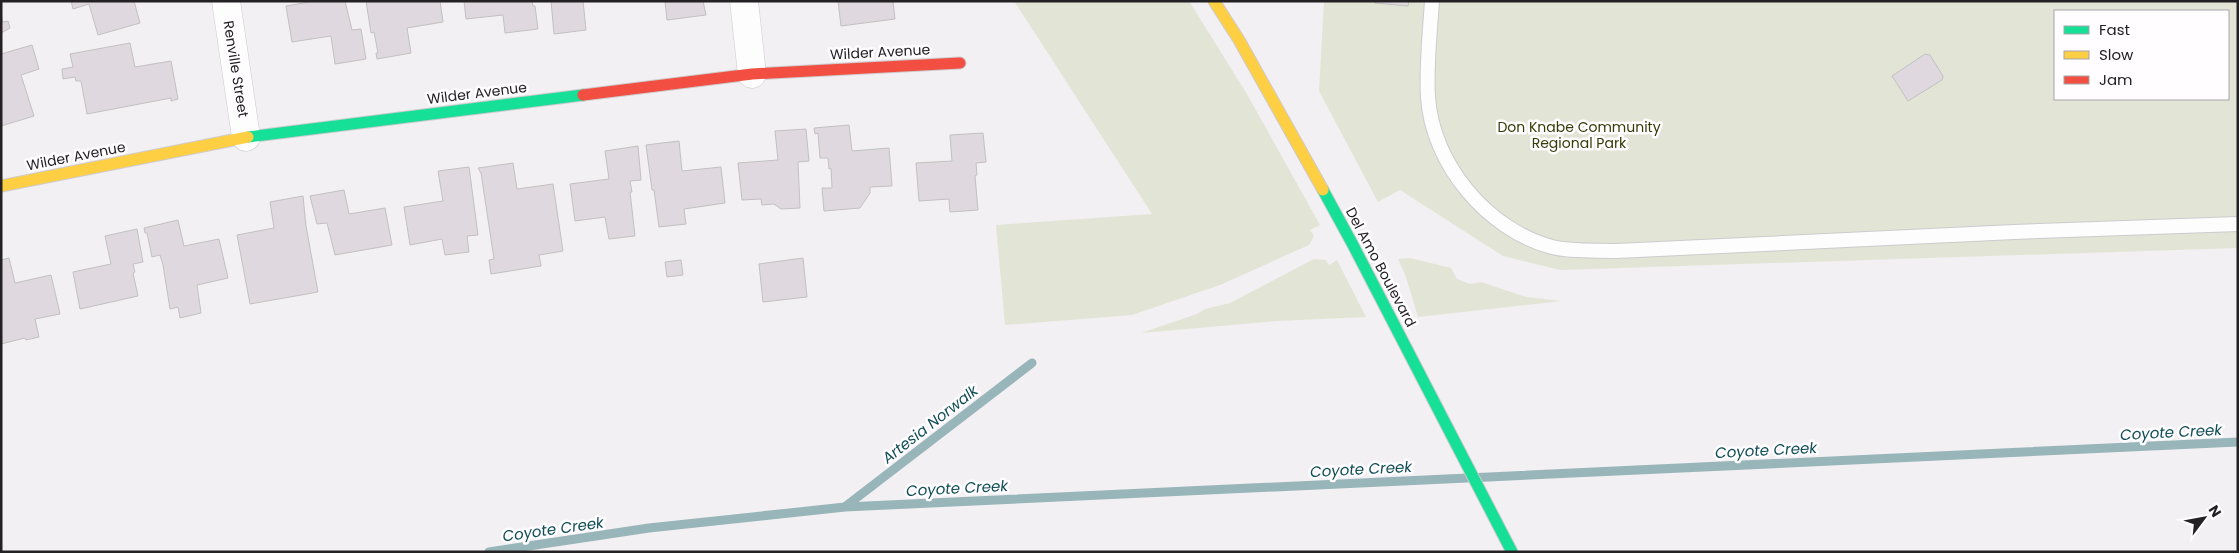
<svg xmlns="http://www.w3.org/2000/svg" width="2239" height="553" font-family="Poppins,sans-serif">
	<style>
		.green { fill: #e2e5d6; fill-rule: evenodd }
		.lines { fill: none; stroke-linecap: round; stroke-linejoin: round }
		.stream { stroke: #98b5ba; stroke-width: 9 }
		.building { fill: #dfd9df; stroke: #c2c0c1 }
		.lane-casing { stroke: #cdcbcd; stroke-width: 16 }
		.street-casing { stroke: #cdcbcd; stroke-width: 29 }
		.fast-casing { stroke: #cdcbcd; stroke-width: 13 }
		.slow-casing { stroke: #cdcbcd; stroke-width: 13 }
		.jam-casing { stroke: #cdcbcd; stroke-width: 13 }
		.lane { stroke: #fdfdfd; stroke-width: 14 }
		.street { stroke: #fdfdfd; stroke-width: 28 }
		.fast { stroke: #16e098; stroke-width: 11 }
		.slow { stroke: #ffcf43; stroke-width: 11 }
		.jam { stroke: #f24e42; stroke-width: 11 }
		.labels { text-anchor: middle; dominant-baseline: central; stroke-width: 5; stroke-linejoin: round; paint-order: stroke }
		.street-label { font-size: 14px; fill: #232123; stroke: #fffdff }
		.park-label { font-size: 14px; fill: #343e06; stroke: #fffdff }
		.water-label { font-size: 15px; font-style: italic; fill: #0f4e56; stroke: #fffdff }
	</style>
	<rect width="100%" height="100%" fill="#f2f0f2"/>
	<!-- green -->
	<g class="green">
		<path d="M1014,1h175l58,93 73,131 -10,5 4,6 -5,9 -89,40 -88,30 -127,10 -9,-100 156,-11z"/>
		<path d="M1324,1h914v247l-678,22 -57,-14 -103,-66 -22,12 -59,-111zM2055,11h173v88h-173z"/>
		<path d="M1410,258l41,10 6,11 13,5 11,-2 45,15 36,4 -144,16 -12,-40 -8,-18z"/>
		<path d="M1314,259l12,1 3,5 8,-5 29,57 -89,4 -136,12 56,-19 8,-5 25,-6z"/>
	</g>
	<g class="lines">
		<!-- stream -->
		<g class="stream">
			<path d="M846,506l186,-143"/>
			<path d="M489,552l160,-24 196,-21 1393,-65"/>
		</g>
	</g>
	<!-- building -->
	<g class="building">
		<path d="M71,1h63l6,22 -42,12 -9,-31 -16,5z"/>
		<path d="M315,1h30l7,29 9,-1 5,30 -31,5 -4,-28 -39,6 -6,-36z"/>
		<path d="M366,1h74l3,21 -36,6 4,25 -34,6 -1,-6h2l-4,-21 -3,1z"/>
		<path d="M464,1h68l1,5h2l3,23 -33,4 -2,-18 -37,4z"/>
		<path d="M551,1h32l3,29 -32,4z"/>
		<path d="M665,1h38l3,14 -39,5z"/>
		<path d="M838,1h55l2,18 -54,7z"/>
		<path d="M1375,1h34l-1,5 -33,-3z"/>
		<path d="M1,17l2,5 5,-1 2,7 -9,5z"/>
		<path d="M130,43l5,24 36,-6 7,38 -7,2v-3l-84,16 -6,-33h-5l-1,-4 -12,2 -1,-10 11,-2 -3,-13z"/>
		<path d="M32,45l7,24 -18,6 13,41 -33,10v-72z"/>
		<path d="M1925,54l5,1 13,21 -1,4 -34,21 -16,-25z"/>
		<path d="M849,125l3,26 37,-3 3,38 -22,1v6l-10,15 -36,3 -2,-23h10l-1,-20 -2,1 -1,-11h-8l-2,-25 -3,1 -1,-6z"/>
		<path d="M806,129l3,32 -11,1 2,46 -19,1 -7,-5 -12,1 -1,-6 -19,1 -4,-37 40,-3 -3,-29z"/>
		<path d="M983,133l3,29 -10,1 1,12 -2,1 3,34 -28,2 -1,-13 -30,2 -3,-38 36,-2 -2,-26z"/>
		<path d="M679,141l3,30 39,-4 4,36 -41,6 2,15 -27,3 -5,-37h-2l-6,-45z"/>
		<path d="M638,146l3,34 -11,1 2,11h-2l5,44 -26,3 -4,-22 -30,4 -5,-37 39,-5 -4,-28z"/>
		<path d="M513,163l4,26 36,-5 10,67 -24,4 2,11 -50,8 -2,-14 5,-1 -13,-86 -3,-5z"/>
		<path d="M469,167l9,68 -11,1 2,16 -24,3 -3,-16 -32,6 -6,-38 39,-6 -5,-30z"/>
		<path d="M344,190l5,24 36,-6 7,37 -57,10 -8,-32 -10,1 -7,-28z"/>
		<path d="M303,196l3,30 12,66 -68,12 -13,-69 37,-7 -4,-26z"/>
		<path d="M178,220l6,26 35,-7 9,39 -31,7 4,28 -21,5 -2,-11 -8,2 -7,-44 -3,-10 -8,2 -5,-24h-2l-1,-5z"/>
		<path d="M137,229l6,33 -10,2 2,8 -2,1 5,23 -58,13 -7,-37 38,-8 -6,-28z"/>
		<path d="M9,258l6,25 36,-8 9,39 -25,5 4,18 -13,3 -1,-2 -24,6v-84z"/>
		<path d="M803,258l4,39 -44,5 -4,-38z"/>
		<path d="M681,260l2,15 -16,2 -2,-15z"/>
	</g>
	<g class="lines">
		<!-- lane casing -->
		<g class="lane-casing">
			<path id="lane" d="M1432,1c-2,32 -6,64 -4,96 4,66 59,133 124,150 20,5 44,3 65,4l397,-19 224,-8"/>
		</g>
		<!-- street casing -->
		<g class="street-casing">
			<g id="street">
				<path d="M226,1l20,136"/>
				<path d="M744,1l8,73"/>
			</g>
		</g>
		<!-- fast casing -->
		<g class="fast-casing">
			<g id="fast">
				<path d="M248,137l335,-42"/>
				<path d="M1323,190l30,55 159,307"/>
			</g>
		</g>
		<!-- slow casing -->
		<g class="slow-casing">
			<g id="slow">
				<path d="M1214,1l25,39 84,150"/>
				<path d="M1,186l247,-49"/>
			</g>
		</g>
		<!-- jam casing -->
		<g class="jam-casing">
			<path id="jam" d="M583,95l169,-21 208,-11"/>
		</g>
		<!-- lane -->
		<use href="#lane" class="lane"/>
		<!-- street -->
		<use href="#street" class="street"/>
		<!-- fast -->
		<use href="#fast" class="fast"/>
		<!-- slow -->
		<use href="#slow" class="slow"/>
		<!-- jam -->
		<use href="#jam" class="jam"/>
	</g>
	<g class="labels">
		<!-- street labels -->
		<g class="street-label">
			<text transform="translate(880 52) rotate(-3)">Wilder Avenue</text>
			<text transform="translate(236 69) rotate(81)">Renville Street</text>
			<text transform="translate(477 93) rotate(-7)">Wilder Avenue</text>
			<text transform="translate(76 156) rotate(-11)">Wilder Avenue</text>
			<text transform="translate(1381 267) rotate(62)">Del Amo Boulevard</text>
		</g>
		<!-- park labels -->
		<g class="park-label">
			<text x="1579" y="127">Don Knabe Community<tspan x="1579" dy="16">Regional Park</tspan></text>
		</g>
		<!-- water labels -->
		<g class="water-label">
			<text transform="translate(930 424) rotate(-38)">Artesia Norwalk</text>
			<text transform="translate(2171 432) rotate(-3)">Coyote Creek</text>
			<text transform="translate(1766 450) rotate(-3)">Coyote Creek</text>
			<text transform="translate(1361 469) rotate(-3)">Coyote Creek</text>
			<text transform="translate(957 488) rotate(-3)">Coyote Creek</text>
			<text transform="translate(553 529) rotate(-8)">Coyote Creek</text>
		</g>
	</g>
	<!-- border -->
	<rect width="2239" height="553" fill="none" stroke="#232123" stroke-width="5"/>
	<!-- legend -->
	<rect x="2054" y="10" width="175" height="90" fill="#fffdff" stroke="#a7a5a7"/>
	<rect x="2064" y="26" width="25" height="8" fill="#16e098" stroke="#a7a5a7"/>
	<text x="2099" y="35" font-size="15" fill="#232123">Fast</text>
	<rect x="2064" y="51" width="25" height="8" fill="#ffcf43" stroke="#a7a5a7"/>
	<text x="2099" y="60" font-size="15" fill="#232123">Slow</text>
	<rect x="2064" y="76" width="25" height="8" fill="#f24e42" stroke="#a7a5a7"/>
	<text x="2099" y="85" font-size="15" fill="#232123">Jam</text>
	<!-- north arrow -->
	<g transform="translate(2204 518) rotate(58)" stroke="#fffdff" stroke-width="4" paint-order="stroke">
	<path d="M0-4L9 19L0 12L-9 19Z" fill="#232123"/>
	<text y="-8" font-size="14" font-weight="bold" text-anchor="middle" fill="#232123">N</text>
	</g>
</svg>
